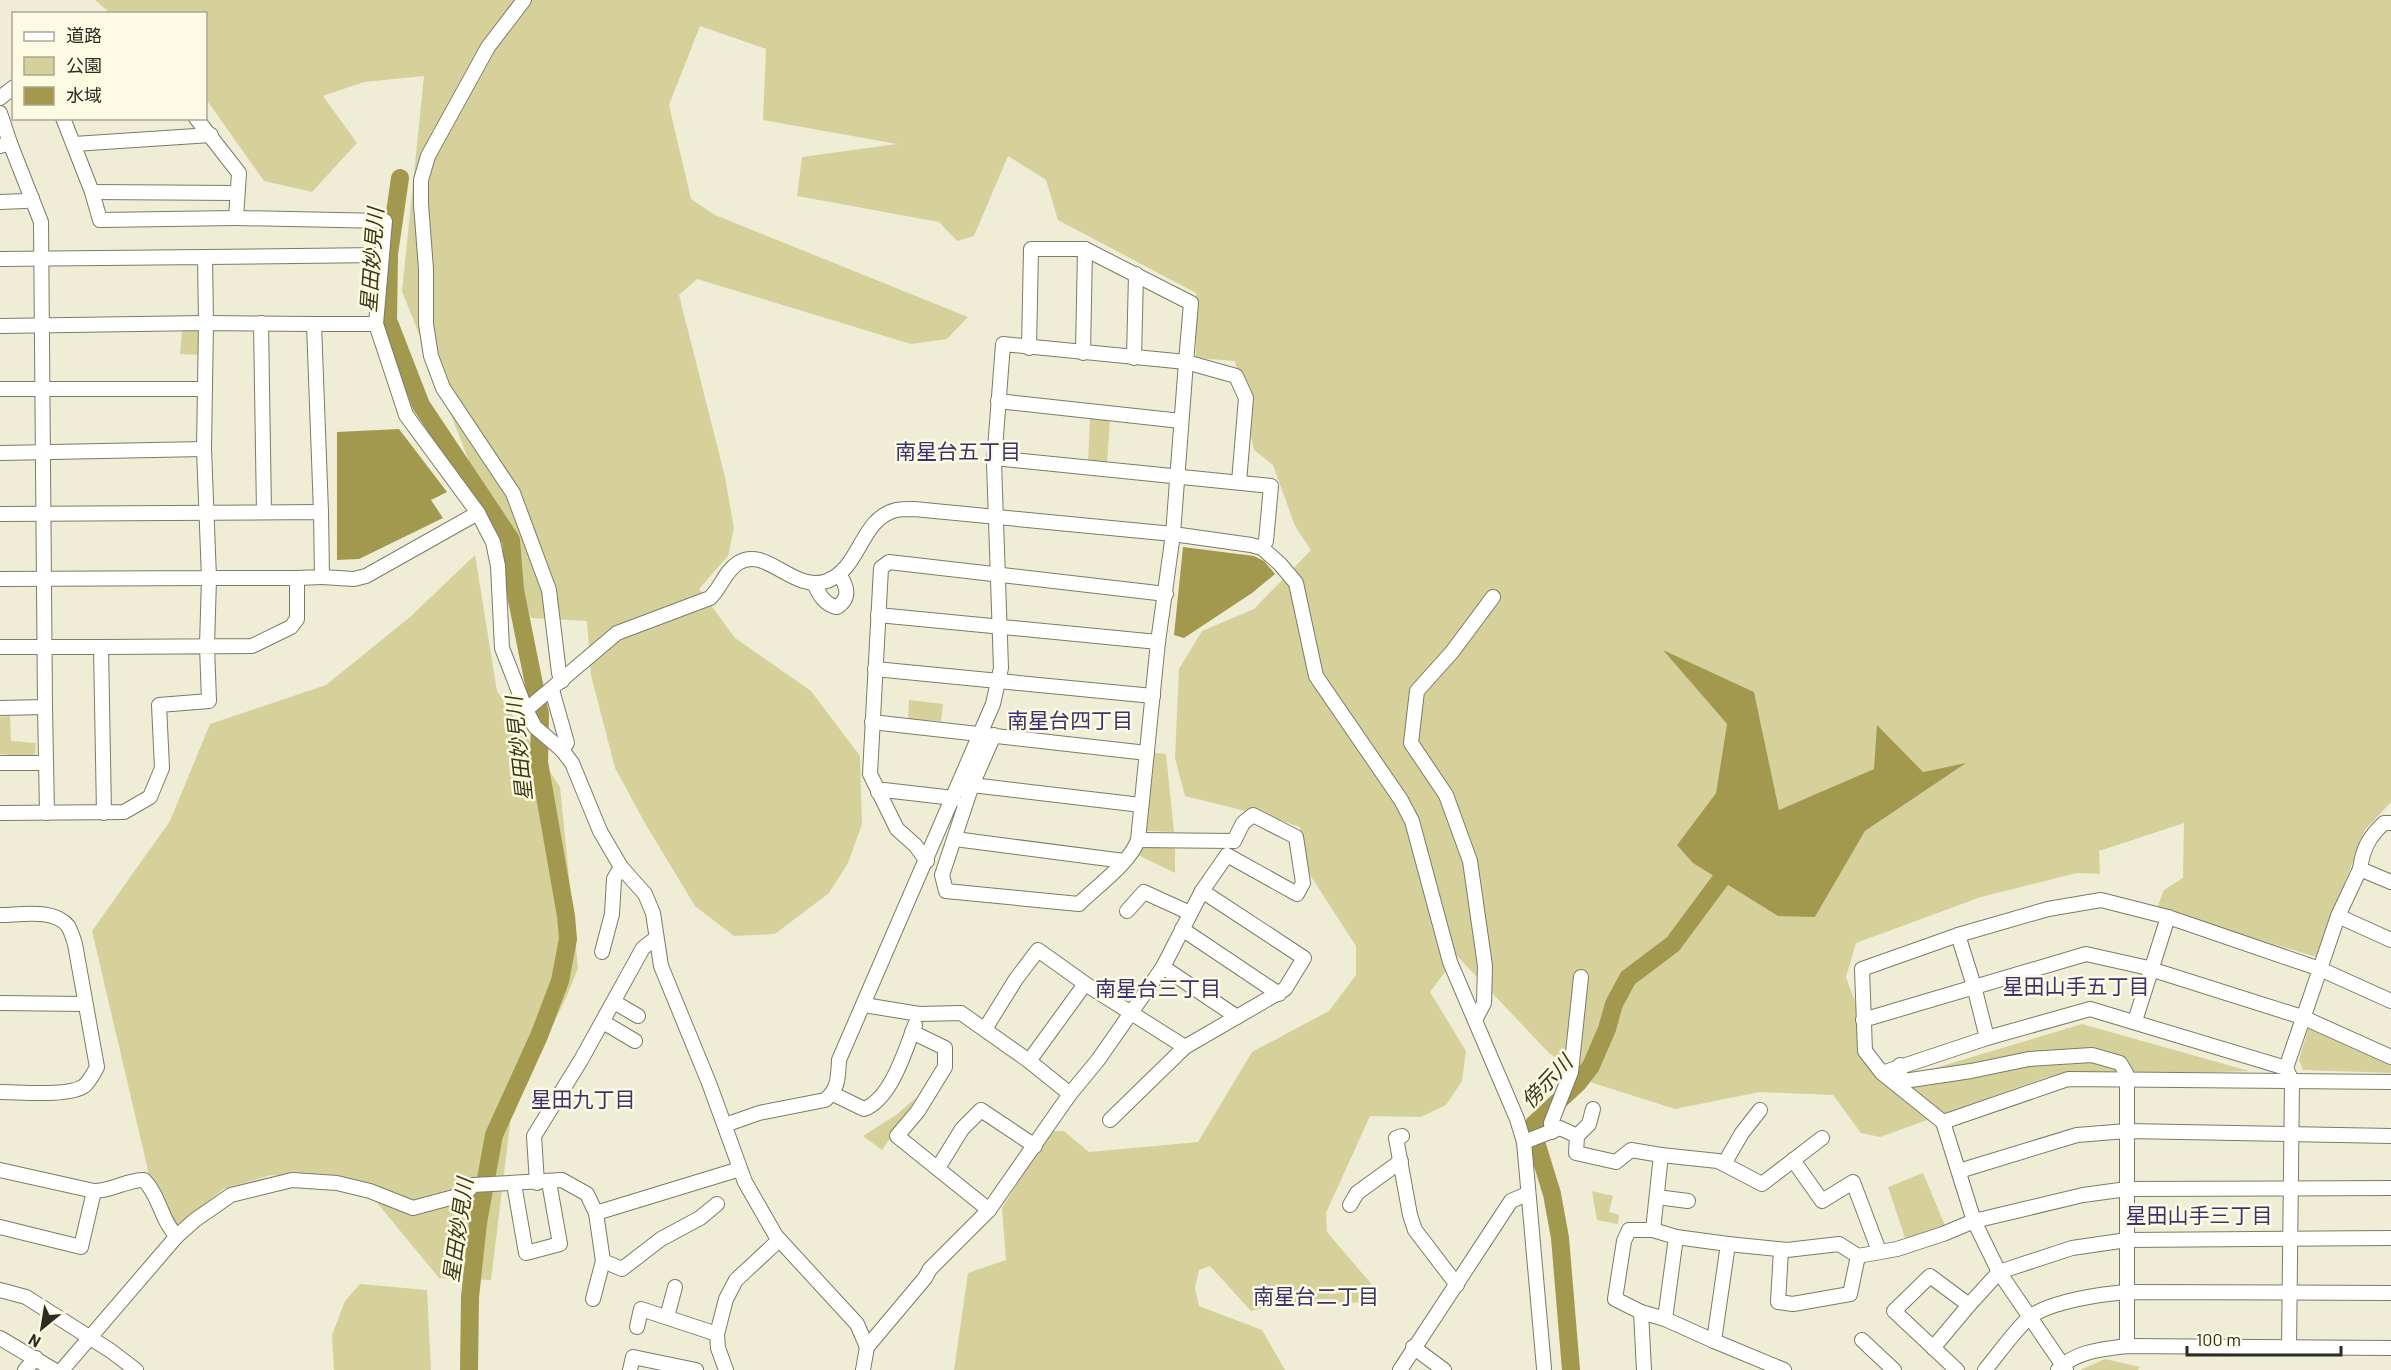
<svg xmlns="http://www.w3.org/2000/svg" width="2391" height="1370" font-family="Barlow,'Noto Sans JP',sans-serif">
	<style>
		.green { fill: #d6d19b; fill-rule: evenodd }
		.water { fill: #a2994e }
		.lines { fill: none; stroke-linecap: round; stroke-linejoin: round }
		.river { stroke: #a2994e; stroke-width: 18 }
		.minor-casing { stroke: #7d7b66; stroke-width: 16 }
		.minor { stroke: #fff; stroke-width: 14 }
		.labels { text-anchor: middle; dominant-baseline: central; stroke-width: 5; stroke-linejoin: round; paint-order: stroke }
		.water-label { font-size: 21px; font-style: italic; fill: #3c3816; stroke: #fcfae3 }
		.neighbourhood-label { font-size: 21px; fill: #39336f; stroke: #fcfae3 }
	</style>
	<rect width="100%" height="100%" fill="#efedd6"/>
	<!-- green -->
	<g class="green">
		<path d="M95,0h2296v802l-26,28 -49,127 -159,-49 7,-18 19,-12 1,-55 -85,28 1,23 -23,-1 -96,24 -125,46 -10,34 39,106 197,-59 167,47 -202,6 -167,60 -19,-4 -28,-38 -73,-3 -85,17 -82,-26 -44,-30 -92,-97 -27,36 36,59 -4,30 -16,24 -25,12 -51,-1 -44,97 1,19 47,55 -6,15 -96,4 -21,5 -41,-45 -11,4 -4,18 4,18 63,24 23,40h-331l14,-97 38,-13 -4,-52 49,-77h13l25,21 109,-10 54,-90 77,-41 27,-36v-29l-46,-71 -10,-48 -26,-9 -89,-22 -10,-38 4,-89 23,-38 52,-22 57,-59 -16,-24 -22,-61 -19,-15 -19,-89 -39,-3v-65l-138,-73 -12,-40 -38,-24 -34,80 -17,5 -18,-19 -142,-26 5,-39 95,-13 -134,-24 3,-71 -66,-23 -31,79 22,94 24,16 253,102 -21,22 -36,5 -214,-65 -18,16 46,182 9,51 -6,28 -29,33 36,49 76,53 49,65 2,68 -14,39 -19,30 -54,41 -41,2 -39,-30 -49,-81 -31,-57 -24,-93 -4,-54 -56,-3 -129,-327 22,-215 -60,6 -41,14 34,47 -45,49 -48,-11 -58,-82v-85l-96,-1zM1664,651l90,41 25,119 95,-42 49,3 41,-8 -99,67 -50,86 -138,-72 39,-52 11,-69z"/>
		<path d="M182,331h19v24l-21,-1z"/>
		<path d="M1090,418l20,2 -3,43 -19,-1z"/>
		<path d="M475,555l22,136 63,96 18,181 -12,30 -54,110 -21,172 -52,-2 -79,-96 -89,-7 -48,14 -47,39 -25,-45 -59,-252 78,-110 40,-97 116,-39 84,-68z"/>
		<path d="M909,700l34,4 -2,17 -33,-2z"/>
		<path d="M10,716l1,25 25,2 -1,14 -35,-3v-37z"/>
		<path d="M1154,753l12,1 8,78 -28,-1z"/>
		<path d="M1141,844l34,1v28l-39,-19z"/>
		<path d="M2309,1026l82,36v11l-88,-3 -4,-10z"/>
		<path d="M918,1096l-36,54 -19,-14 33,-21z"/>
		<path d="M1923,1173l23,55 -40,13 -18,-54z"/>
		<path d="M1592,1191l21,5 -4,16 10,3 -1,9 -21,-4z"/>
		<path d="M360,1284l67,6 4,80h-97l-2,-35 13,-34z"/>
		<path d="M2105,1359l35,8 -2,3h-58z"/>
	</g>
	<!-- water -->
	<g class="water">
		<path d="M399,429l48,63 -16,8 12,18 -84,41 -22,1v-128z"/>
		<path d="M1183,547l71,9 10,5 11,13 -23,19 -68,45 -10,-3z"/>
		<path d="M1663,650l91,42 25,118 95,-41 3,-44 46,47 43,-9 -101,68 -50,86 -37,-1 -85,-53 -16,-18 39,-52 11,-69z"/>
	</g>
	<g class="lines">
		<!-- river -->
		<g class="river">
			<path d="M400,178l-11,76 -1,66 33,85 90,135 4,50 25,124 -1,48 27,154 2,23 -8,42 -21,55 -45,99 -16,88 -8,74 -1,73"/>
			<path d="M1571,1370l-11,-132 -8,-44 -20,-65 2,-5 44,-41 13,-17 16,-37 7,-25 14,-26 45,-34 49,-66 10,-19"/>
		</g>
		<!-- minor casing -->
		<g class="minor-casing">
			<g id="minor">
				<path d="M524,0l-36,47 -60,109 -7,24v24l5,65v55l5,32 12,32 70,105 36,97 10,83 3,8"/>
				<path d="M0,98l14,-11"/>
				<path d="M0,113l10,30 -10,3"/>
				<path d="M63,118l29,74 8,28 136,-2"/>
				<path d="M196,118l43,55 -3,45 149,3 -9,103h-62l7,188"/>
				<path d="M10,143l31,79 4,485"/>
				<path d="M74,144l137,-9"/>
				<path d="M92,192l145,1"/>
				<path d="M0,202l25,-1 7,-3"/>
				<path d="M205,257l176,-2"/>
				<path d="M0,259l205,-2 1,66 -2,126 5,129 -209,1"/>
				<path d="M261,323l3,189"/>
				<path d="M376,324l30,91 72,98 15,29 5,24 4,82 24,62 9,17 27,23 10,13 28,68 21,36 24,27 8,19 8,53 48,117 36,99 31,54 81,88 10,23"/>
				<path d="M0,326l206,-3 108,1"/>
				<path d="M1029,348l2,-99h54l106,54 -5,59 50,14 10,22 -7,84"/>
				<path d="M1083,353l2,-104"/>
				<path d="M1134,358l2,-84"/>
				<path d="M0,389h205"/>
				<path d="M998,401l183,20"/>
				<path d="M0,453l204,-4"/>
				<path d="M994,458l277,28 -5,55 -4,7"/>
				<path d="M0,514l321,-2 1,65 -25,1"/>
				<path d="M322,577l32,2 12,-3 112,-63"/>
				<path d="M814,583c5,12 11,22 23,24 14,-9 10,-20 3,-32"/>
				<path d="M878,615l280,27"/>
				<path d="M0,647h101l3,166"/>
				<path d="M875,669l278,27"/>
				<path d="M552,690l15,53 -5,7"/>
				<path d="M0,708l45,-1 2,106"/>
				<path d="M526,710l91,-77 93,-35c11,-10 15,-27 28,-35 28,-18 55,30 89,18 34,-13 33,-62 69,-71 5,-1 12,-1 18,-1l259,25 78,11 11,3 18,16 16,19 20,93 85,124 11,21 38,141 67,157 7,23 20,226"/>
				<path d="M872,722l275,31"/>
				<path d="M0,763h44"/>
				<path d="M972,785l169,20"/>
				<path d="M878,792l6,-2 61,7 8,3"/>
				<path d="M0,813l124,-1 26,-15 12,-29 -3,-63 50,-4 -2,-55 2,-68h88v41l-6,8 -39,19 -151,1"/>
				<path d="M955,839l169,22"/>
				<path d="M927,861l-12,-16 -18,-16 -27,-55 11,-206 8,-6 277,32"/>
				<path d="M2360,869c3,-21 9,-32 24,-46h7"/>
				<path d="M2391,882l-31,-13 -22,47 -18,53 71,32"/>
				<path d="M1127,911l17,-19 46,21"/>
				<path d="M0,915c20,0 54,-7 68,11 3,5 5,12 7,18l22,123c-4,7 -7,14 -13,19 -16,11 -64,6 -84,6"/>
				<path d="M2338,916l53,24"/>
				<path d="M1182,929l97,65"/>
				<path d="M1958,935l16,51 13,52"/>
				<path d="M602,952l10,-38 2,-35 7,-12"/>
				<path d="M1163,967l74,50"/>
				<path d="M614,1002l24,14"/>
				<path d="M0,1003l85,1"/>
				<path d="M864,1005l55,9 42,-1 68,48 41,33"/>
				<path d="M1475,1020l9,-17 1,-37 -15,-105 -24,-66 -35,-52 6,-52 35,-39 41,-55"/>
				<path d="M1863,1020l223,-66 58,13 158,50 89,40"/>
				<path d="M2135,1021l33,-104"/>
				<path d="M603,1022l32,19"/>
				<path d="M985,1029l31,-50 22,-29 49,35 98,62"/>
				<path d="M912,1032l33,16v19l-27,44 -21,25 92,74"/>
				<path d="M1029,1061l56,-77"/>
				<path d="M1900,1065v10l4,6 67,-10 58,-12 63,-4 28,8 6,10 1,7v266"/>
				<path d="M2286,1068l34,-99 -152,-52 -67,-17 -53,9 -90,26 -96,34 3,82 17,22 105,-35 103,-29 196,59 6,13 -3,267"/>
				<path d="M1882,1073l61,49 31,99 25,51 67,98"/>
				<path d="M833,1094l31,15c27,-10 41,-58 51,-84"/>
				<path d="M1110,1120l75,-73 100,-58 19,-31 -102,-67"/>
				<path d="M1943,1122l125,-43 323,3"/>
				<path d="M725,1125l34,-12 66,-13c14,-11 13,-24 14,-40l154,-356 8,-36 -7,-206 9,-118 183,18 -13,172 -15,108 -20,198c-8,23 -42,47 -59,64l-133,-13 -4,-16 30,-90 22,-50"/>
				<path d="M1552,1132l-1,-9 20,-51 10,-95"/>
				<path d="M1402,1136l-6,2 14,77 5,15 42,55"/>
				<path d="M1577,1136l12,-12 4,-15"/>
				<path d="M1524,1142l36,-14 17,8 -1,17 40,9 15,-12 30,5"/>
				<path d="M1793,1160l29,41 31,-19 26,69"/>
				<path d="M1724,1164l18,-31 18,-23"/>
				<path d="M938,1168l24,-39 19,-19 54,36"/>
				<path d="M0,1170l94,21c18,0 32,-11 50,-11 16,16 17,41 33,56l-115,134"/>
				<path d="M1959,1171l118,-36 50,-4 264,5"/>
				<path d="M537,1183l-3,-47 47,-76 62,-112 13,-10"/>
				<path d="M514,1184l12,69 34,-9 -11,-62"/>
				<path d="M1657,1197l31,4"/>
				<path d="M1350,1205l7,-12 44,-32"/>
				<path d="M596,1213l7,48 19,8 39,-30 39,-21 17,-14"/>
				<path d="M0,1227l81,20 13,-56"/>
				<path d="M1629,1230h24l23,7 52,7 -14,97 -49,-22 -24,-7 -26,-13 9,-58z"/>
				<path d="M1653,1230l8,-75 57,6 44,23 60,-46"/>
				<path d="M177,1236l18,-16 36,-25 61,-15 45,3 33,8 43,17 52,-14 8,-9 89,-5 25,14 9,19 144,-44"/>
				<path d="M1728,1244l59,6 52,-6 19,12 39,-7 46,-15 31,-13 109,-26 44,-6 264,-1"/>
				<path d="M1781,1250l-3,52 15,2 57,-10 8,-38"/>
				<path d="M0,1290l26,7 85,54 25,19"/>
				<path d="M593,1299l10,-38"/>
				<path d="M1969,1305l30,-33 73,-24 55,-8 264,-2"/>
				<path d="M1641,1312l3,58"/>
				<path d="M667,1317l8,-30"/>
				<path d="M1665,1319l11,-82"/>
				<path d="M637,1327l4,-18 76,25"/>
				<path d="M0,1338l54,32"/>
				<path d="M1862,1340l32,30"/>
				<path d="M1714,1341l70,29"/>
				<path d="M1413,1347l31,23"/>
				<path d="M1933,1348l36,-43 -39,-29 -36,35 63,59"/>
				<path d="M25,1370l11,-12"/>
				<path d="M630,1370l3,-13 63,13"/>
				<path d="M726,1370l-8,-22 -1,-14 9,-35 10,-19 43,-40"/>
				<path d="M863,1370l4,-23 58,-69 5,-9 59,-59 81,-116 28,-34 65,-93 39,-76 25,-36 70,39 6,-11 -7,-46 -43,-22 -10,8 -9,18 -96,-1"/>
				<path d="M1400,1370l111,-169 16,-7"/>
				<path d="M1985,1370c10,-12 35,-46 46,-54 22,-15 70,-22 96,-24l264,1"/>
				<path d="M2058,1370c16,-19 47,-21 69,-24l264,2"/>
			</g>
		</g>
		<!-- minor -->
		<use href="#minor" class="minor"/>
	</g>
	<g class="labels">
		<!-- water labels -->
		<g class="water-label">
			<text transform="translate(371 260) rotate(-86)">星田妙見川</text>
			<text transform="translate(518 749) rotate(-96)">星田妙見川</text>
			<text transform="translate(1546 1081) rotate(-47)">傍示川</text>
			<text transform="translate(457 1230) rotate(-82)">星田妙見川</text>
		</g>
		<!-- neighbourhood labels -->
		<g class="neighbourhood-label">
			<text x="958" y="450">南星台五丁目</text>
			<text x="1070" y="719">南星台四丁目</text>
			<text x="2076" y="985">星田山手五丁目</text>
			<text x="1158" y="987">南星台三丁目</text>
			<text x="583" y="1098">星田九丁目</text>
			<text x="2199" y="1214">星田山手三丁目</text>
			<text x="1316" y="1295">南星台二丁目</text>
		</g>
	</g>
	<!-- legend -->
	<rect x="12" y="12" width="195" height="108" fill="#fcfae3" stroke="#a9a896" stroke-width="1.5"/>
	<rect x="24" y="32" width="30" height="9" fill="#ffffff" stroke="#a9a896" stroke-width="1.5"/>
	<text x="66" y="42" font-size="18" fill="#2d2c23">道路</text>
	<rect x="24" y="57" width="30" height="18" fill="#d6d19b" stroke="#a9a896" stroke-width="1.5"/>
	<text x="66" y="72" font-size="18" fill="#2d2c23">公園</text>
	<rect x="24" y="87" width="30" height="18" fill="#a2994e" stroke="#a9a896" stroke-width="1.5"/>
	<text x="66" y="102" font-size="18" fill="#2d2c23">水域</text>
	<!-- north arrow -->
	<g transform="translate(42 1328) rotate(210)" stroke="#fcfae3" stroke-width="4.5" paint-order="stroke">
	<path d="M0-4.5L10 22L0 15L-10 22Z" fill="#2d2c23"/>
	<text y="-9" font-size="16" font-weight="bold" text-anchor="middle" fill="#2d2c23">N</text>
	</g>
	<!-- scale -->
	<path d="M2187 1346v9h154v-9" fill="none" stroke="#2d2c23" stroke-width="3"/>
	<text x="2196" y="1346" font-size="18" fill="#2d2c23" stroke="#fcfae3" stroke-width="4.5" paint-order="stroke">100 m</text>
</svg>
